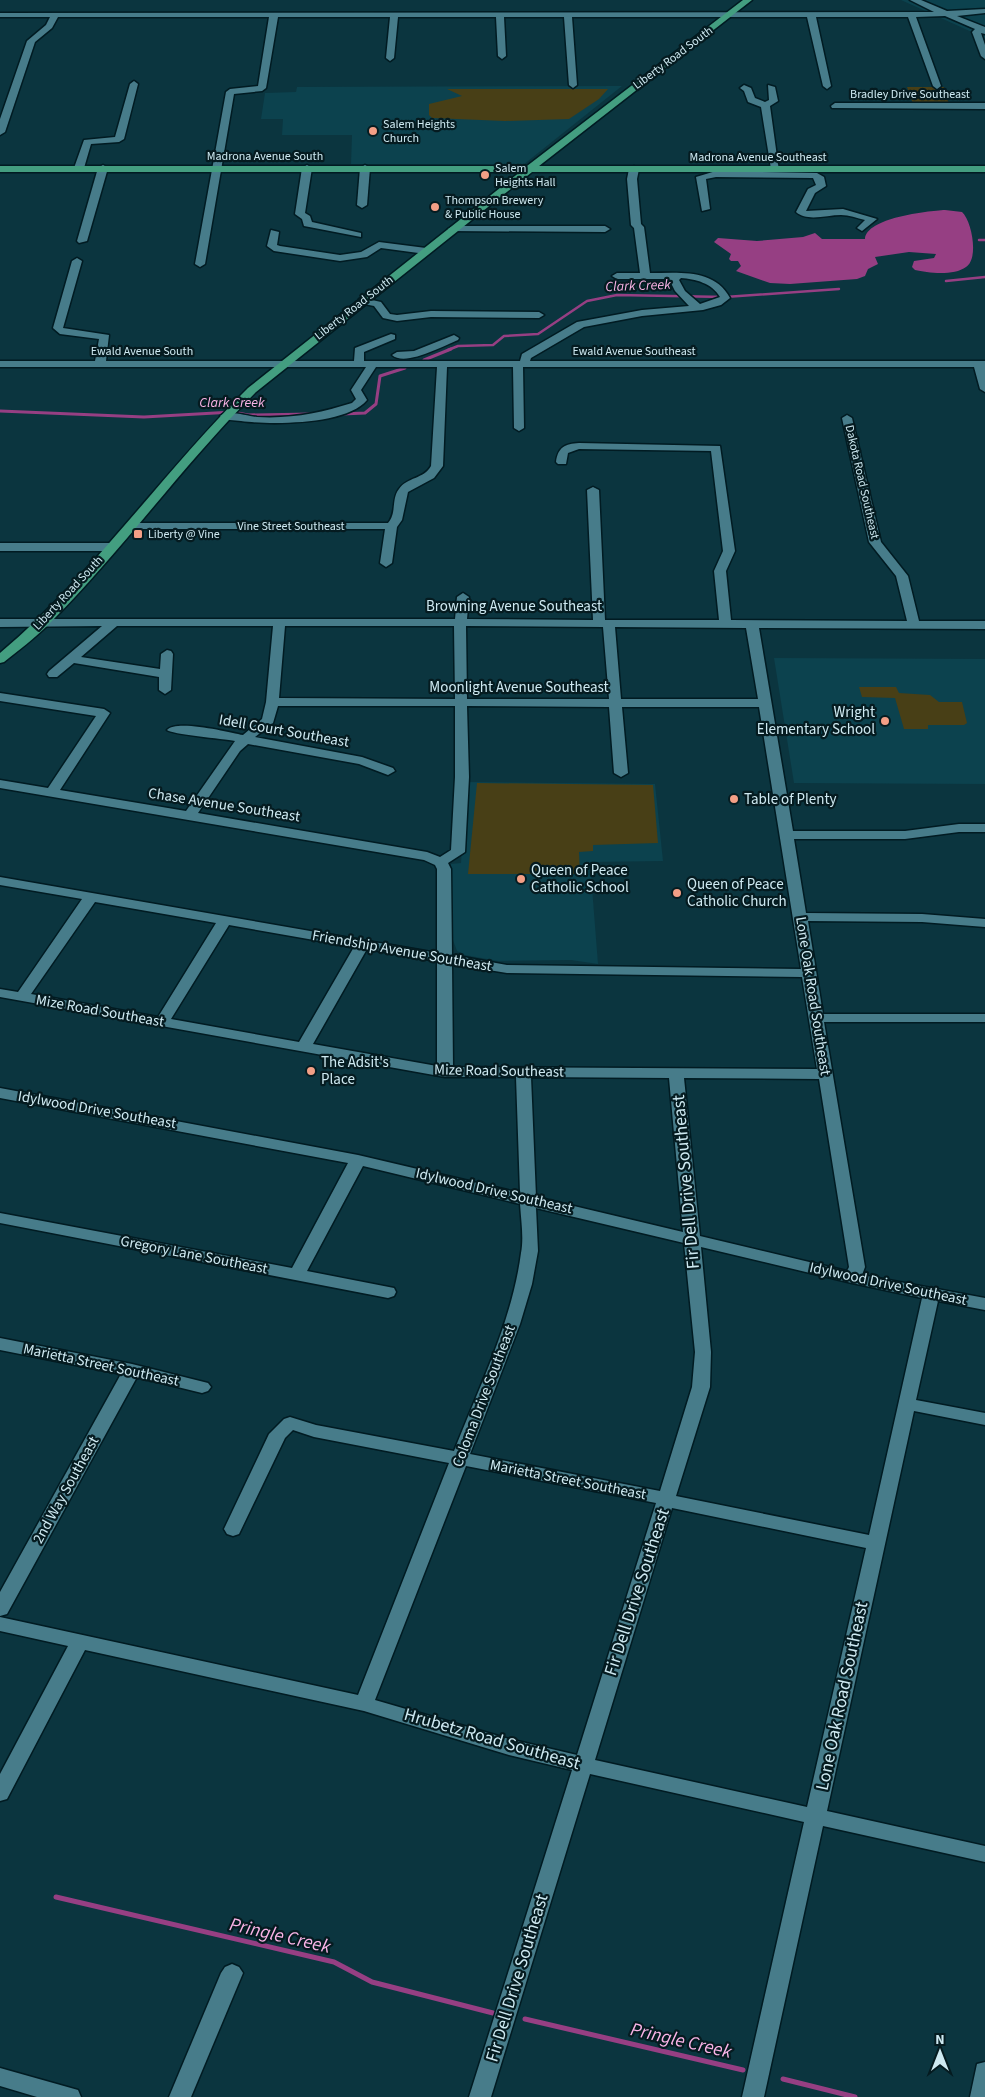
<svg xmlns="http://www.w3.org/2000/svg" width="985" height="2097" font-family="'Source Sans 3',sans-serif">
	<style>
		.built { fill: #0c424e }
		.green { fill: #483f16 }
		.water { fill: #963f83 }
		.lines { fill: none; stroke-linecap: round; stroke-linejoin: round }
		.stream-far2 { stroke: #963f83; stroke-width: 2.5 }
		.stream-far1 { stroke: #963f83; stroke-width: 3 }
		.stream { stroke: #963f83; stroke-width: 5 }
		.minor-casing { stroke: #011b22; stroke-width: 3 }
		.major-casing { stroke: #011b22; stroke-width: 3 }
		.minor { fill: #477c8a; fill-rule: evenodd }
		.major { fill: #439e80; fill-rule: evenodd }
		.poi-dot { fill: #f39f86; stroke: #051b20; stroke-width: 2 }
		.labels { text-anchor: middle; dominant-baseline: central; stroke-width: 4.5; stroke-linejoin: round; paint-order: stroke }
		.far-street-label { font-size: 12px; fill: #cee9f1; stroke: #051b20 }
		.far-poi-label { font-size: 12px; fill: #cee9f1; stroke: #051b20; text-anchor: start }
		.far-water-label { font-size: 14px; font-style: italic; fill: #f9b3e6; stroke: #051b20 }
		.street-label { font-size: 15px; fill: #cee9f1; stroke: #051b20 }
		.poi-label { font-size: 15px; fill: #cee9f1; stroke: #051b20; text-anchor: start }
		.near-street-label { font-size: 18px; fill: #cee9f1; stroke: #051b20 }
		.near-water-label { font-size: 19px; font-style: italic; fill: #f9b3e6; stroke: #051b20 }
	</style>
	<rect width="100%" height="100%" fill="#0b353f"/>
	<!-- built -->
	<g class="built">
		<path d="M901,0h84v38z"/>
		<path d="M622,86l-99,79h-4l-168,-1 1,-29h-70l1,-16h-22l4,-26 31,-1 1,-5z"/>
		<path d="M774,658l211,1v125l-191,-1z"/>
		<path d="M466,782l189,2 8,77 -73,1 8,102 -27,-4 -73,1 -33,-6 -8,-4 -7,-19 1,-68 10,-1z"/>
	</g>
	<!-- green -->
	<g class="green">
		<path d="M907,87h37l5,17h-36z"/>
		<path d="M447,89h161l-9,10 -30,20 -64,2 -73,-3 -3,-3v-11l33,-8z"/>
		<path d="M859,687h37l3,6 31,2 9,7h23l5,21 -3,2h-36v4h-24l-9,-31 -33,-1z"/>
		<path d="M477,783l176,2 5,58 -65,2v6l-14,1 1,22h-112z"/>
	</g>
	<!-- water -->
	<path class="water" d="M945,210l17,2c10,9 17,47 4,55 -12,9 -38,6 -51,3l-3,-3 2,-6 20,-3 2,-4 -27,-2 -34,5 3,7 -10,5 -3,7 -8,3 -67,5 -20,-1 -34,-12 5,-5 -3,-5h-7l-2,-2 2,-5 -17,-12 4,-4 39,3 46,-4 12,-4 7,6h43c1,-21 62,-28 80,-29z"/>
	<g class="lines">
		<!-- stream-far2 -->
		<g class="stream-far2">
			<path d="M979,240h6"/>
			<path d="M946,281l39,-4"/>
			<path d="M448,350l10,-4 35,-1 11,-9 34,-2 49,-33 30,-6 108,2 114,-8"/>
		</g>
		<!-- stream-far1 -->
		<g class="stream-far1">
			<path d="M424,360l27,-11"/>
			<path d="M0,411l144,6 89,-5 15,3 64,-1"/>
			<path d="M342,414l23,-1 11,-9 4,-28 25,-8"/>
		</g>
		<!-- stream -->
		<g class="stream">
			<path d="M56,1897l278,65 38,20 121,31"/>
			<path d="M525,2019l218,51"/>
			<path d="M783,2079l72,18"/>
		</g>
		<!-- minor casing -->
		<g class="minor-casing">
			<g id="minor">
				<path d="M910,0h11l26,11 38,-2v4l-28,3 28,11v7l-4,-1 4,12v14l-4,-3 -9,-24 3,-3 -30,-13 -29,1 25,69 -4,3 -4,-3 -25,-69h-92l15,69 -4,3 -4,-3 -16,-69h-235l5,68 -4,3 -4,-3 -5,-68h-60l2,39 -4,3 -4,-3 -2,-39h-98l-4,41 -4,3 -4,-3 4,-41h-112l-12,71 -4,3 -28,3 -29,170 -5,3 -5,-3 31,-172 4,-3 28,-3 11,-69h-211l-6,11 -17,14 -30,90 -5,3v-16l27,-78 19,-16 4,-8h-50v-4l934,-1z"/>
				<path d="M134,81l4,3 -14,55 -5,3 -28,2 -7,24 -8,2 -2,-2 10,-28 31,-3 15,-53z"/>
				<path d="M744,85l7,3 4,10 10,4 4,-2 -1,-15 7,2 3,14 -8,5 9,65 -8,-2 -10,-62 -13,-5 -4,-11 -4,-3z"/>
				<path d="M835,103h150v6l-153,-1 -1,-2z"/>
				<path d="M103,165l5,3 -21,73 -8,2 -2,-2 21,-73z"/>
				<path d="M307,165l5,3 -7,45 5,3 2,6 49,11v4l-57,-11 -2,-7 -7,-5 7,-46z"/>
				<path d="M365,165l5,3 -3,37 -5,3 -5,-3 3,-37z"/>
				<path d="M634,166l5,3 -2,10 4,45 3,3 6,46c29,0 64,-5 80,25l-9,7 -18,5 -61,6 -58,11 -53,31 -1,3h455v31l-5,-3 -6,-22h-451l1,61 -5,3 -5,-3 -1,-61h-66l-4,99 -9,12 -26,14 -6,28 -5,7 -5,36 -6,4 -6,-4 5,-34h-254l-6,-3 6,-3h257c9,-10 3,-24 11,-34 8,-12 25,-10 32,-23l6,-99h-61l-15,23 6,10c-20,25 -96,25 -126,21 -7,-1 -16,0 -21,-5 7,-7 27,0 37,1 34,2 63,-4 95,-14l4,-4 -5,-9 15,-23h-366v-6h95l4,-22 -39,-5 -7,-6 19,-67 5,-3 5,3 -19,67 46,7 -3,26h248l1,-13 36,-14 4,1v4l-31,13v9h156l2,-7 55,-32 65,-12 47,-4 -14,-15 -6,-12h-52l-5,-3 5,-3h23l-6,-45 -3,-3 -4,-46 2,-10zM681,278c14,1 31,5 39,19l-20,7 -15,-13 -6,-11z"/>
				<path d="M716,171l101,2 7,4 2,9 -11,7 -9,18 37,-2 34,10 -15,12 -5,-3 8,-8c-8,-2 -16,-5 -24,-5 -14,0 -34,7 -45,-3l12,-23 8,-4 -3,-7 -97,-1 -10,2 4,30 -8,2 -6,-34z"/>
				<path d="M453,226h152l5,3 -5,3 -155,-1 -2,-2z"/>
				<path d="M271,230l8,2 -2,13 3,1 60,9 21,-3 18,-10 47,6 5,3 -5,3 -45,-6 -14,9 -27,4 -66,-10 -7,-5z"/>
				<path d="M363,298l18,4 9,12 7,1 34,-4 108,1 5,3 -5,3 -108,-1 -34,4 -14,-3 -9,-12 -15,-3v-4z"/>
				<path d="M454,335l5,3 -1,2c-15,6 -53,27 -66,15l5,-3 17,-1z"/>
				<path d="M847,415l5,3 29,124 27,34 11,45h66v8l-226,-1 34,203h112l54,-7h26v8h-26l-54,7h-111l12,74 116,1 63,5v8l-63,-5 -114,-1 15,93h162v8h-161l41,245 -3,8 123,23v12l-47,-9 -22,99 69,13v12l-71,-14 -87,400 158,35v16l-162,-36 -59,271h-22l62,-275 -214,-48 -99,323h-22l103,-327 -63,-15 -145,-44 -279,-61 -78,149 -7,2v-27l68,-128 -68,-15v-14l358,78 91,-232 -135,-26 -21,-7 -8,8 -46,96 -6,2 -6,-2 -3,-5 45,-95 15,-15 6,-2 26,8 138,26c25,-64 58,-129 67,-198 3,-15 0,-33 -1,-49l-157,-38 -56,105 87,17 2,4 -2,4 -6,2 -388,-75v-10l292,55 56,-105 -348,-65v-10l358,67 162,38 -4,-116h-71l-445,-80v-8l18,3 64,-93 -82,-14v-8l437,76v-84l-2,-4 -11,-5 -424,-72v-8l48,8 48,-72 -96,-15v-8l104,16 6,4 -50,77 126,21 49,-70c-11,-2 -65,-7 -68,-11 9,-11 61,2 76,5l19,-16 4,-17 7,-76h-156l-36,31 79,12 1,-15 6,-4 4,1 2,3 -2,36 -6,4 -6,-4v-13l-85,-14 -17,14h-8l-2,-3 2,-3 53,-45 -102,1v-8h455l2,-22 6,-4 6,4 -2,22 126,1 -6,-130 6,-3 6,3 6,130h114l-5,-49 9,-20 -12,-100 -132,-2 -11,4 -2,11h-8l-2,-2c2,-15 9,-18 23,-19l141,3 15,105 -9,20 5,49 176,1 -11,-45 -27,-34 -27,-124zM285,626h169l1,73 -176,-1zM466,626l137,1 6,72h-142zM615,627l131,1 12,71h-137zM278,706h177v71l-4,73 -11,7 -13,-5 -229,-39 42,-62 8,-7 111,20 29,11 7,-4 -2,-3 -31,-11 -107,-20 18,-14zM467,706l142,1 5,66 7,4 7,-4 -6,-66h137l42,262 -294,-4 -55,-10 -1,-86 -3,-6 17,-11 4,-75zM95,902l121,21 -58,94 -127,-23zM229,925l125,22 -55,95 -128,-23zM367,949l70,12v105l-124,-22zM452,964l55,9 295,4 15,92 -364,-2zM531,1077l138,1 14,154 -147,-35zM684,1078l135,1 30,188 -2,4 -147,-35zM536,1208l148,35 11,109 -3,35 -32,104 -190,-37 50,-130 12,-40 6,-33zM701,1247l151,36 70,15 -53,237 -193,-39 34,-109 1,-35zM466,1466l190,37 -79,252 -68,-16 -134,-39zM672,1508l194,40 -59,259 -212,-47z"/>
				<path d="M0,543h110l6,4 -6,4h-110z"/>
				<path d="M0,1338l132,26 76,19 3,4 -3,4 -6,2 -65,-16 -130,237 -7,2v-24l121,-218 -121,-24z"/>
				<path d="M232,1964l7,3 4,6 -52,124h-22l52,-124 4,-6z"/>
				<path d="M985,2062v35h-15l7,-33z"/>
				<path d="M0,2068l78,22 3,7h-44l-37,-11z"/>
			</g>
		</g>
		<!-- major casing -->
		<g class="major-casing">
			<path id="major" d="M743,0h9l-213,166h446v6h-453l-276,220c-74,74 -134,159 -208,233 -13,13 -29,25 -44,37l-4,1v-10c93,-78 162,-180 248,-265l272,-216h-520v-6h527z"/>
		</g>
		<!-- minor -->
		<use href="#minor" class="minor"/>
		<!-- major -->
		<use href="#major" class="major"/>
	</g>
	<!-- markers -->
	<g class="poi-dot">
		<circle cx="373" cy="131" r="5"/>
		<circle cx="485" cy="175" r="5"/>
		<circle cx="435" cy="207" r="5"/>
		<rect x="133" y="529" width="10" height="10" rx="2.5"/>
		<circle cx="885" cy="721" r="5"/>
		<circle cx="734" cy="799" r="5"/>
		<circle cx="521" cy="879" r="5"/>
		<circle cx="677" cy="893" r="5"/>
		<circle cx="311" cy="1071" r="5"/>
	</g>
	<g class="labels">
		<!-- far-street labels -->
		<g class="far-street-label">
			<text transform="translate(673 58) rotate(-37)">Liberty Road South</text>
			<text x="910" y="94">Bradley Drive Southeast</text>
			<text x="265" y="156">Madrona Avenue South</text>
			<text x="758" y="157">Madrona Avenue Southeast</text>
			<text transform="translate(354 308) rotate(-38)">Liberty Road South</text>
			<text x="142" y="351">Ewald Avenue South</text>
			<text x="634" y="351">Ewald Avenue Southeast</text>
			<text transform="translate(862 482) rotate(77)">Dakota Road Southeast</text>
			<text x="291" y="526">Vine Street Southeast</text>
			<text transform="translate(68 593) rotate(-47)">Liberty Road South</text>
		</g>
		<!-- far-poi labels -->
		<g class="far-poi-label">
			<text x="383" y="124">Salem Heights<tspan x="383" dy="14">Church</tspan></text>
			<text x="495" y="168">Salem<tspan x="495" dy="14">Heights Hall</tspan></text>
			<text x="445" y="200">Thompson Brewery<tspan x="445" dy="14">&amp; Public House</tspan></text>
			<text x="148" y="534">Liberty @ Vine</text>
		</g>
		<!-- far-water labels -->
		<g class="far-water-label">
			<text transform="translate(638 286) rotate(-2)">Clark Creek</text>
			<text x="232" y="403">Clark Creek</text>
		</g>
		<!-- street labels -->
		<g class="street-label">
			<text x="514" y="606">Browning Avenue Southeast</text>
			<text x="519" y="687">Moonlight Avenue Southeast</text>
			<text transform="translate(284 731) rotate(10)">Idell Court Southeast</text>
			<text transform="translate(224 805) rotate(9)">Chase Avenue Southeast</text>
			<text transform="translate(402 951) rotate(10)">Friendship Avenue Southeast</text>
			<text transform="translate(813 996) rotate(81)">Lone Oak Road Southeast</text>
			<text transform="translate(100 1011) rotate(10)">Mize Road Southeast</text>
			<text transform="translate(499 1071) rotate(1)">Mize Road Southeast</text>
			<text transform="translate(97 1110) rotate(10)">Idylwood Drive Southeast</text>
			<text transform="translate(494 1191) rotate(13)">Idylwood Drive Southeast</text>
			<text transform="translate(194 1255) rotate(11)">Gregory Lane Southeast</text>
			<text transform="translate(888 1284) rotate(12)">Idylwood Drive Southeast</text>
			<text transform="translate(101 1365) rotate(12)">Marietta Street Southeast</text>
			<text transform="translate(484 1396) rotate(-69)">Coloma Drive Southeast</text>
			<text transform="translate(568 1480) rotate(11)">Marietta Street Southeast</text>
			<text transform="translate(66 1490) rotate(-61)">2nd Way Southeast</text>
		</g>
		<!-- poi labels -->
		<g class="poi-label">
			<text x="875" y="712" text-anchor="end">Wright<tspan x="875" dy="17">Elementary School</tspan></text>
			<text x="744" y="799">Table of Plenty</text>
			<text x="531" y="870">Queen of Peace<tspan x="531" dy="17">Catholic School</tspan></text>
			<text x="687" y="884">Queen of Peace<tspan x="687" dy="17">Catholic Church</tspan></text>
			<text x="321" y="1062">The Adsit's<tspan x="321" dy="17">Place</tspan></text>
		</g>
		<!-- near-street labels -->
		<g class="near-street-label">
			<text transform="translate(686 1182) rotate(-95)">Fir Dell Drive Southeast</text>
			<text transform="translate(637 1592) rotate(-72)">Fir Dell Drive Southeast</text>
			<text transform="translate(842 1696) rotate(-78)">Lone Oak Road Southeast</text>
			<text transform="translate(492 1739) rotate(16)">Hrubetz Road Southeast</text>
			<text transform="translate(517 1978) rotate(-73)">Fir Dell Drive Southeast</text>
		</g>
		<!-- near-water labels -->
		<g class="near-water-label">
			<text transform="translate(280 1936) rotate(13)">Pringle Creek</text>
			<text transform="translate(681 2041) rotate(13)">Pringle Creek</text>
		</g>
	</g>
	<!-- north arrow -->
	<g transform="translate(940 2052)" stroke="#051b20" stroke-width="4" paint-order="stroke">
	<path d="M0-4L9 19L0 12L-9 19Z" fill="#cee9f1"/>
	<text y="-8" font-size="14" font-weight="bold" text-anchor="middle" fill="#cee9f1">N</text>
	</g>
</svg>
